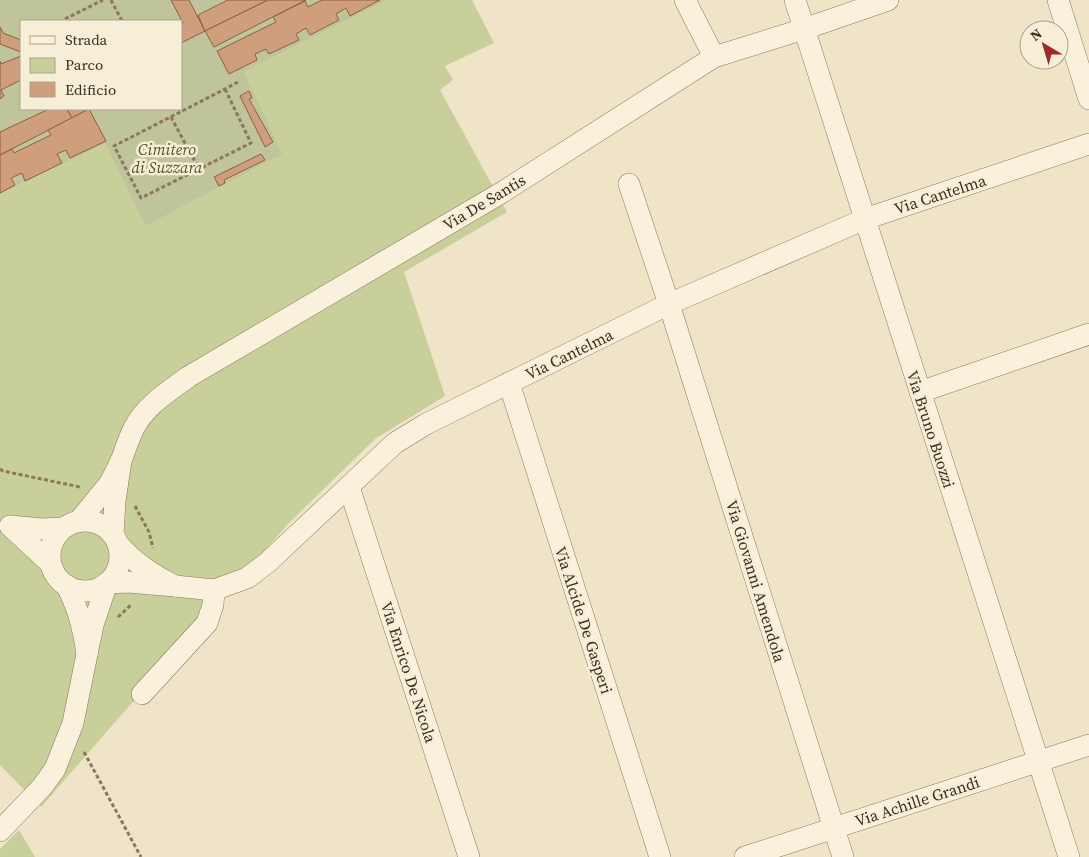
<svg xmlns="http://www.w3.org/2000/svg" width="1089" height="857" font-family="'Source Serif 4',serif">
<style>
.green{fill:#c9cf9b}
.cemetery{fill:#bfc49a;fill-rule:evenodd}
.building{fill:#cf9f7d;stroke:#8d5f41}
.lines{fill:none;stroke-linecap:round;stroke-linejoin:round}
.minor-casing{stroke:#8d765c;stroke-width:22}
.path{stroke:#8d765c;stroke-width:3;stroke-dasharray:4 2.5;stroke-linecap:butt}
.minor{stroke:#faf1dc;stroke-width:21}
.labels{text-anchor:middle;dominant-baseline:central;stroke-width:5;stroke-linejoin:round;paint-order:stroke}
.park-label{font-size:16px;font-style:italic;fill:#4d5a26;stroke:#f7eed8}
.street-label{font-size:16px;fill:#3d2e20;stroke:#f7eed8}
</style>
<rect width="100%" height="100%" fill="#f0e4c8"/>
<!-- green -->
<g class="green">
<path d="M388 0H472L494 43 445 66 453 80 440 90 507 212 404 272 445 396 375 439 288 524 41 807 0 765V194L105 144 145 226 244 72Z"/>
<path d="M19 830 35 857H0V849Z"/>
</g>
<!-- cemetery -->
<path class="cemetery" d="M0 0H388L244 72 282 154 145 226 105 144 0 194ZM21 21H181V109H21Z"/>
<!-- building -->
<g class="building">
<path d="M171 0H189L205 31 181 43V24L183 23Z"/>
<path d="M228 0H268L205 31 198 15Z"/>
<path d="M268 0H306L214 47 205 31Z"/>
<path d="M322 0H380L350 16 346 8 336 14 339 20 310 35 306 28 296 34 299 40 269 54 266 49 255 54 257 60 229 74 217 51 276 22 273 17 305 1 308 7Z"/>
<path d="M0 27 3 33 21 40V52L0 44Z"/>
<path d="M21 56V80L1 90 4 96 0 99V61L1 64Z"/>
<path d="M249 91 252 98 249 99 273 142 265 147 240 96Z"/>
<path d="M49 109H67L72 118 0 155V132Z"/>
<path d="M67 109H89L72 118Z"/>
<path d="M89 109 106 141 70 158 66 150 57 154 62 163 25 181 22 173 11 178 15 185 0 193V155L12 149 14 153 51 135 48 130Z"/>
<path d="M261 154 265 160 224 180 225 183 219 186 214 177Z"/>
</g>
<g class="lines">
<!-- minor casing -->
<g class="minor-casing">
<g id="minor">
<path d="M685 0 714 57"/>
<path d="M795 0 1069 857"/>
<path d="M1058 0 1089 99"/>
<path d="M629 184 669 304 843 857"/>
<path d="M509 383 660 857"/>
<path d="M920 392 1089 334"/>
<path d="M121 461C125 450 129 438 134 428 146 405 168 392 188 377L501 193 714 57 804 29 888 0"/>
<path d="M349 487 469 857"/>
<circle cx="85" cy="556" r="35"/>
<path d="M79 521 110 483 121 461 115 501 113 534"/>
<path d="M50 563 10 526 42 529 63 528"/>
<path d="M67 586C79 611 83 627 87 654L93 625 107 583 128 582 175 586C153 575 134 563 118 544"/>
<path d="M175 586 214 590"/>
<path d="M142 694 207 623 213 605 214 590 247 578 267 563 395 443 426 424 669 304 865 219 1089 144"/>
<path d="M0 831 42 787 55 769 73 723 87 654"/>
<path d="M745 857 1089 745"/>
</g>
</g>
<!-- path -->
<g class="path">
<path d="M111 0 122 21"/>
<path d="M65 19 103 0"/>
<path d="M225 89 251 143 141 198 114 146 225 89 238 82"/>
<path d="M171 117 199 169"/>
<path d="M0 469 3 471 80 487"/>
<path d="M135 506 149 532 153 548"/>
<path d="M118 617 132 604"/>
<path d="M84 752 141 857"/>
</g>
<!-- minor -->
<use href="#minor" class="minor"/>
</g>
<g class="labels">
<!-- park labels -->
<g class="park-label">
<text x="167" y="149">Cimitero<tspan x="167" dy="18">di Suzzara</tspan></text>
</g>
<!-- street labels -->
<g class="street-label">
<text transform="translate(940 194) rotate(-18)">Via Cantelma</text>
<text transform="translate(484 202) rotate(-31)">Via De Santis</text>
<text transform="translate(569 354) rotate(-26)">Via Cantelma</text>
<text transform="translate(931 429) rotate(72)">Via Bruno Buozzi</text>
<text transform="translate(756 581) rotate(73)">Via Giovanni Amendola</text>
<text transform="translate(584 620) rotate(72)">Via Alcide De Gasperi</text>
<text transform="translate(409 672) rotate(72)">Via Enrico De Nicola</text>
<text transform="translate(917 801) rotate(-18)">Via Achille Grandi</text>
</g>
</g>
<!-- legend -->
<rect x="20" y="20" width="162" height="90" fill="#f7eed8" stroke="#ada18e"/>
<rect x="30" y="36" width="25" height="8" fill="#faf1dc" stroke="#ada18e"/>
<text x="65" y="45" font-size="15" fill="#3d2e20">Strada</text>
<rect x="30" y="58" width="25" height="15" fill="#c9cf9b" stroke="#ada18e"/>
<text x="65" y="70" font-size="15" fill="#3d2e20">Parco</text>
<rect x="30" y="82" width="25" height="15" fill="#cf9f7d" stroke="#ada18e"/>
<text x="65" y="95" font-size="15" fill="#3d2e20">Edificio</text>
<!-- north arrow -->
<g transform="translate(1044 45) rotate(322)"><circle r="24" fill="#f7eed8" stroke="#ada18e"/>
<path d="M0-4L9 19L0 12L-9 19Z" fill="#9e2a2b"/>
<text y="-8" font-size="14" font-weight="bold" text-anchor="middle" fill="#3d2e20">N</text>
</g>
</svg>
